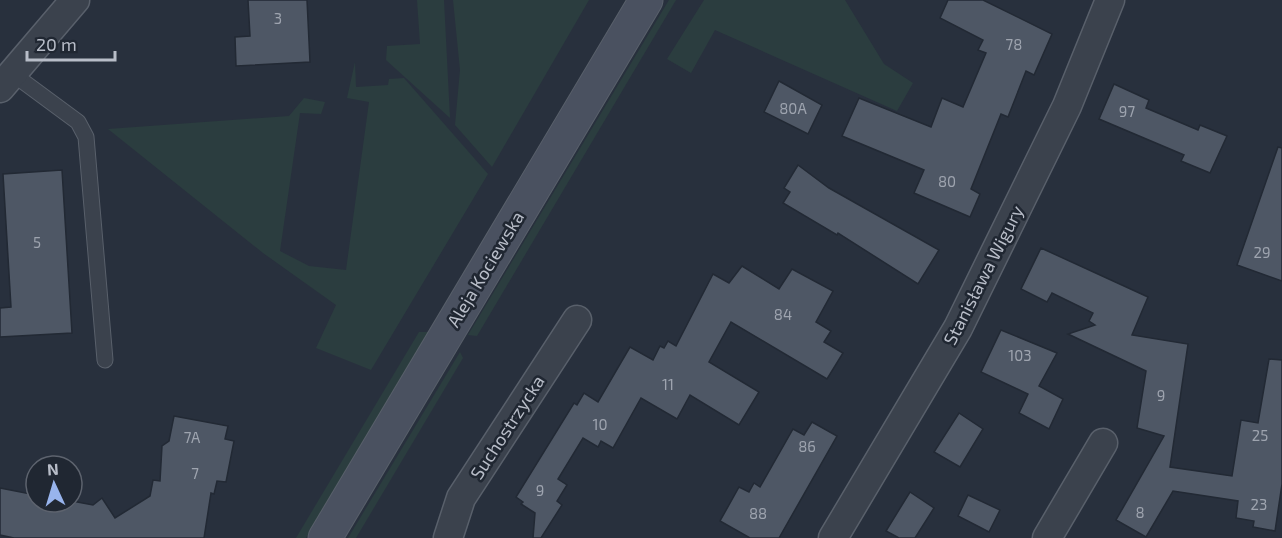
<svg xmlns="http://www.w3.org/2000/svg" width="1282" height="538" font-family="'Exo 2',sans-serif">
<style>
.green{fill:#2b3d3f}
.building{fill:#4e5765;stroke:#222934;stroke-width:1.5}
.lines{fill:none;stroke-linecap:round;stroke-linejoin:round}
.lane-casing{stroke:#59606b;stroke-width:17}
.street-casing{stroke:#59606b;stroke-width:31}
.secondary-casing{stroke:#59606b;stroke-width:35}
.lane{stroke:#3b424d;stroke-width:15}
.street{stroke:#3b424d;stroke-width:28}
.secondary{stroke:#4a5160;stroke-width:33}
.labels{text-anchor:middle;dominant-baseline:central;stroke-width:5;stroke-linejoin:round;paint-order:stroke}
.number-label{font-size:15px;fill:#9ea4af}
.street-label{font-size:18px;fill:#b8bdc8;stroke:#202732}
</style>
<rect width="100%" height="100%" fill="#28303d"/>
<!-- green -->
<g class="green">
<path d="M417 0H444L450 118 386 60 387 46 420 44Z"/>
<path d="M453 0H589L492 167 455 125 460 70Z"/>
<path d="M669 0H676L477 336 468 335Z"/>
<path d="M704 0H845L884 64 913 83 897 111 715 30 691 73 667 59Z"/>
<path d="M355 62 356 87 388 85 389 79 404 78 488 174 371 370 316 348 336 305 263 253 108 129 289 116 304 98 325 102 321 114 300 113 280 251 309 266 346 270 369 102 347 98Z"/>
<path d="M419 332H429L306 538H296Z"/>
<path d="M460 352 463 358 356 538H348Z"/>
</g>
<!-- building -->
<g class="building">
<path d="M248 0H307L310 62 236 66 235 37 250 36Z"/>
<path d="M948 0H983L1052 34 1034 75 1026 71 1008 117 1001 114 971 189 980 194 970 217 914 193 924 170 842 136 859 98 931 127 942 98 963 107 986 53 978 50 983 40 940 18Z"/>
<path d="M779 81 822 105 808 134 764 112Z"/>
<path d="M1114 84 1149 100 1146 108 1198 130 1200 125 1227 136 1210 173 1181 161 1184 155 1099 119Z"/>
<path d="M1278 147 1282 148V281L1237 265Z"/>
<path d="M798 165 829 188 939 250 918 284 838 233 837 235 783 203 790 192 784 188Z"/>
<path d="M62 170 72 333 0 337V308L11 307 3 174Z"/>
<path d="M1041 248 1148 297 1132 335 1188 344 1170 467 1232 476 1241 420 1258 423 1269 359 1282 360V484L1275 531 1253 527 1254 521 1236 518 1238 501 1173 491 1146 537 1116 520 1164 436 1137 428 1146 371 1068 334 1095 325 1089 321 1093 313 1052 293 1047 302 1021 289Z"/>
<path d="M742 266 779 289 792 269 833 291 816 322 831 331 824 342 843 353 827 379 731 322 709 362 759 392 739 425 690 395 677 419 641 398 613 448 601 441 598 447 583 438 558 479 567 485 557 501 562 505 541 538H533L535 513 521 504 523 502 516 497 574 403 577 405 584 393 598 402 630 347 653 360 660 346 664 348 668 341 676 346 713 274 729 283Z"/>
<path d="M1001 330 1057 353 1039 386 1063 399 1049 429 1019 413 1028 394 981 372Z"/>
<path d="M959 413 983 429 960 467 934 452Z"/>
<path d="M174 416 228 426 225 439 234 441 226 482 217 481 214 494 211 493 204 538H14L0 535V488L36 495V502L72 501 93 505 102 498 115 518 150 496 153 480 160 481 162 446 169 441Z"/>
<path d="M812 422 837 436 779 538H750L720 521 739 487 749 492 754 483 760 487 793 429 804 435Z"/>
<path d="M910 492 934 508 915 538H899L886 531Z"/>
<path d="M968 495 1000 510 989 532 958 516Z"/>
</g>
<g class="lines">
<!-- lane casing -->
<g class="lane-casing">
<path id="lane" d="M13 74 78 122 86 137 105 360"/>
</g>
<!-- street casing -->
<g class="street-casing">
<g id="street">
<path d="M0 88 75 0"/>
<path d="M448 538 461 498 577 320"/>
<path d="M833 538 958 328 1067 106 1110 0"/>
<path d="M1047 538 1103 443"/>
</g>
</g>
<!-- secondary casing -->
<g class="secondary-casing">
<path id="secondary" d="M325 538 646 0"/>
</g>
<!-- lane -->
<use href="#lane" class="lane"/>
<!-- street -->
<use href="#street" class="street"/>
<!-- secondary -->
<use href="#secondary" class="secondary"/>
</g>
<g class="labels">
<!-- number labels -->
<g class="number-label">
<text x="278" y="18">3</text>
<text x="1014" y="44">78</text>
<text x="793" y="108">80A</text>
<text x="1127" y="111">97</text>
<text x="947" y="181">80</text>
<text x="37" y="242">5</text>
<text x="1262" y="252">29</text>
<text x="783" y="314">84</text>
<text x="1020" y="355">103</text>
<text x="668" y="384">11</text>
<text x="1161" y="395">9</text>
<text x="600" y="424">10</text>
<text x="1260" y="435">25</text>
<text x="192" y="437">7A</text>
<text x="807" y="446">86</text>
<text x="195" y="473">7</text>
<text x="540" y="490">9</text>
<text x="1259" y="504">23</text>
<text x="1140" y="512">8</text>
<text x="758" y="513">88</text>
</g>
<!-- street labels -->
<g class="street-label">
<text transform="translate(485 269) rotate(-59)">Aleja Kociewska</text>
<text transform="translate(983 275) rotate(-63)">Stanisława Wigury</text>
<text transform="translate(507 427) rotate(-57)">Suchostrzycka</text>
</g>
</g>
<!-- north arrow -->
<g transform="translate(54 484) rotate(356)"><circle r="28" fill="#202732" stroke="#5d636e" stroke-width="1.5"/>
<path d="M0-4.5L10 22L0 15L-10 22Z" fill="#98b4ed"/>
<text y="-9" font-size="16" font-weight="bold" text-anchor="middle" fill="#b8bdc8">N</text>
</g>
<!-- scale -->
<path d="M27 51v9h88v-9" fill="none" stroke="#b8bdc8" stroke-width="3"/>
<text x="36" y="51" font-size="18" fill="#b8bdc8" stroke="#202732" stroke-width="4.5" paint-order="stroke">20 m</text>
</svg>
